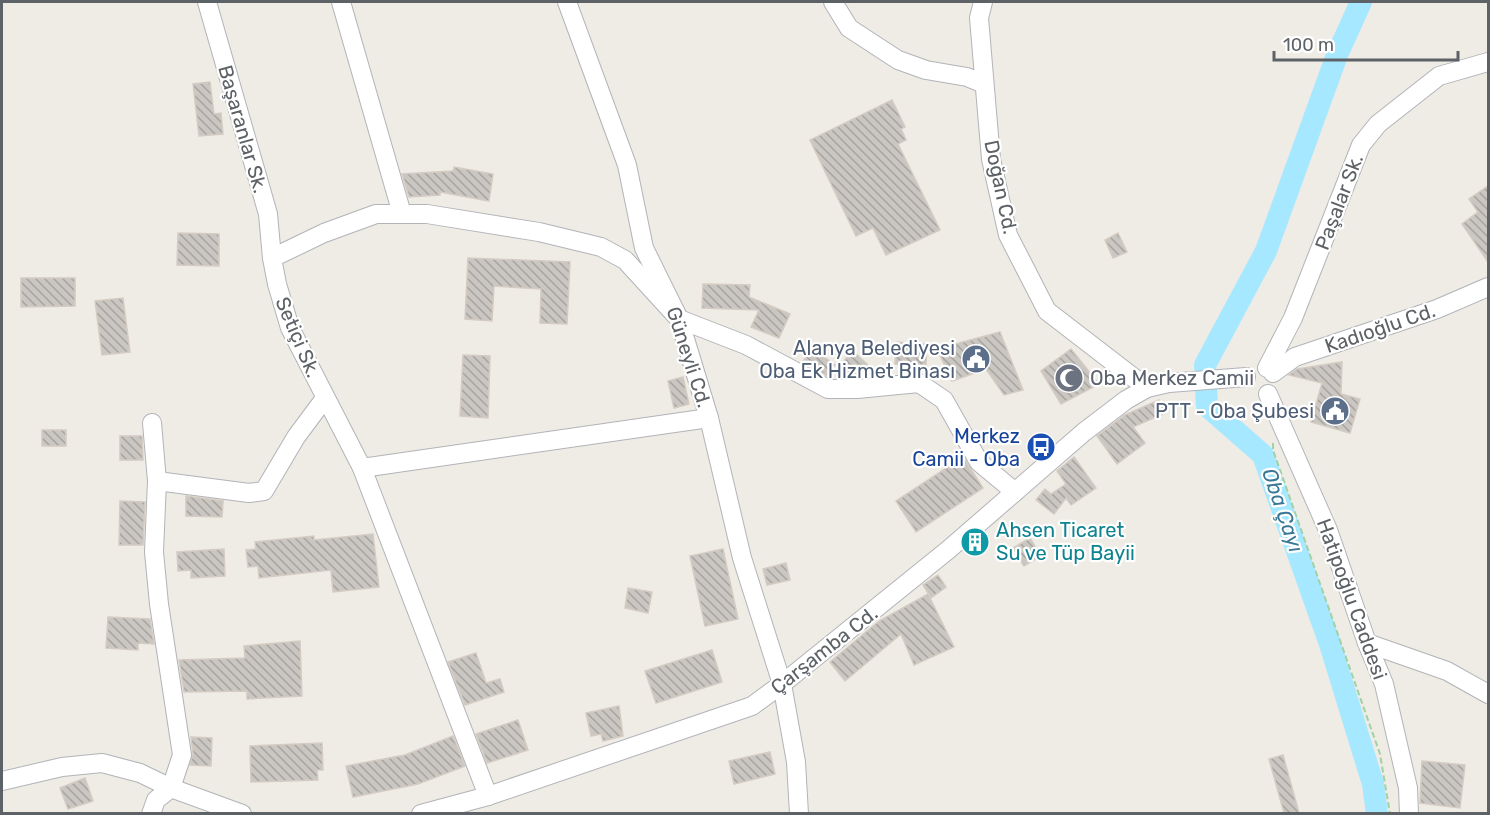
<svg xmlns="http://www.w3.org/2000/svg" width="1490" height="815" font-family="Rubik,sans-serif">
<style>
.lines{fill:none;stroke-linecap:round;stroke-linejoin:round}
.river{stroke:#a6e8ff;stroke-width:22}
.building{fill:url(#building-back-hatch);stroke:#d4ccc3;stroke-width:1.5}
.minor-casing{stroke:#b1b4b8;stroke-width:20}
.path{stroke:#a1d2a5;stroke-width:2;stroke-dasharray:6 3;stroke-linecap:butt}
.minor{stroke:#fff;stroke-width:18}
.labels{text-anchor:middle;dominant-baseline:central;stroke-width:4.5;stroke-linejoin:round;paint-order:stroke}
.street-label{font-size:20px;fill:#5d6266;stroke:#fff}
.service-label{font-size:20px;fill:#4e5e75;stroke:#fff;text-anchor:end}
.worship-label{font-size:20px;fill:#5b616d;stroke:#fff;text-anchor:start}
.transit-label{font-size:20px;fill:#164399;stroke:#fff;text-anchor:end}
.culture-label{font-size:20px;fill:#0d838f;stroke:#fff;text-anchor:start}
.water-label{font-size:21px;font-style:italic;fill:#3a7897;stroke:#fff}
</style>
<defs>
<pattern id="building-back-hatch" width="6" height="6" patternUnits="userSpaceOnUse" patternTransform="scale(1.5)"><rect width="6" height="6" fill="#cac6c1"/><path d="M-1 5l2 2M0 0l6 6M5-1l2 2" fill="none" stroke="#a7a4a1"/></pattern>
</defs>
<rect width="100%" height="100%" fill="#efebe5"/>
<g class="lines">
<!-- river -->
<path class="river" d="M1361 2 1337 55 1266 251 1205 365 1207 406 1263 455 1330 644 1373 784 1377 814"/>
</g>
<!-- building -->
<g class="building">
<path d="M210 82 214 114 221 113 223 134 199 136 193 84Z"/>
<path d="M892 100 905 127 901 129 906 140 898 144 940 230 886 255 873 228 856 236 810 140Z"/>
<path d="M454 167 493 174 489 201 440 192V195L409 197 402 174 453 171Z"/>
<path d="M1488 186V262L1462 224 1478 212 1469 199Z"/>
<path d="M178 233 219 234V266L177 265Z"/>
<path d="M1118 233 1127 252 1113 258 1105 240Z"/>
<path d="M468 258 570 262 567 324 540 323 541 289 494 286 492 321 465 319Z"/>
<path d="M21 278H75V306L21 307Z"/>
<path d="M703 284 750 285 749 297 790 314 779 338 751 327 759 310 702 308Z"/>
<path d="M123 298 130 352 102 355 95 301Z"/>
<path d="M1000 332 1023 390 1004 395 986 369 952 381 937 349Z"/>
<path d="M896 342 927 344 926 365 895 364Z"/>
<path d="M813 349 835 365 827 376 803 361Z"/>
<path d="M1071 349 1099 384 1061 404 1041 371Z"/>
<path d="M853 351 868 365 857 378H850L838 367Z"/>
<path d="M463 355 490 356 488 418 460 416Z"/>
<path d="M1342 362 1341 394 1360 399 1350 433 1311 422 1322 383 1289 375 1297 369Z"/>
<path d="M683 377 689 404 674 408 668 381Z"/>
<path d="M1159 400 1165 413 1133 427 1145 443 1117 464 1097 436 1125 415Z"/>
<rect x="42" y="430" width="24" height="16"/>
<path d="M120 436H142L143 460H120Z"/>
<path d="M963 457 983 488 916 532 896 501Z"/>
<path d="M1074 457 1096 488 1071 505 1066 498 1054 514 1036 500 1045 489 1051 494 1066 484 1057 471Z"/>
<path d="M186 496 223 501 222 517 186 516Z"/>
<path d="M120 501 145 502 143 545H119Z"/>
<path d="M373 534 379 587 333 592 331 570 259 578 258 566 248 567 246 550 256 549 255 542 314 536V540Z"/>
<path d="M982 535 986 541 969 552 967 549Z"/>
<path d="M1030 538 1041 556 1024 566 1013 548Z"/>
<path d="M224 549 225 576 191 578V570L178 571 177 552Z"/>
<path d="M723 549 738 619 705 626 690 556Z"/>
<path d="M786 563 790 580 767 585 763 569Z"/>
<path d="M938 575 946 587 931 598 923 585Z"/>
<path d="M628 588 652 592 648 613 625 608Z"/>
<path d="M928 594 954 647 914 665 901 634 845 681 830 662 879 621Z"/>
<path d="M108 617 150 619 154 644 138 643V650L106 648Z"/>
<path d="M300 641 302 696 247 699V691L184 692 179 660 245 658 244 646Z"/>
<path d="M712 650 722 682 656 703 645 671Z"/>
<path d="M476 653 486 683 500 679 504 692 465 705 448 662Z"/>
<path d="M619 706 623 736 603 741 601 734 591 736 586 713Z"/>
<path d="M518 720 528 750 487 763 476 734Z"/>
<path d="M453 736 465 766 418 784 353 797 346 766 405 755Z"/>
<path d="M191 737 212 738 211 766 190 765 193 754Z"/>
<path d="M322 743 323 770H317L318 780 251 782 250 746Z"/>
<path d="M770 752 775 774 734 784 729 761Z"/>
<path d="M1283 755 1299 813H1284L1269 759Z"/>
<path d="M1422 761 1465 765 1460 808 1420 803Z"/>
<path d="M85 778 93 801 68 809 60 788Z"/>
</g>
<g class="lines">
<!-- minor casing -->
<g class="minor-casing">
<g id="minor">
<path d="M207 2 268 214 272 258"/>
<path d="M341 2 402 214"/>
<path d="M567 2 627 165 644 248 679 319 709 418 742 558 782 684 796 762 799 814"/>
<path d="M833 2 849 28 898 60 926 70 967 77 984 84"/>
<path d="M983 2 979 18 991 159 1008 235 1047 311 1147 388"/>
<path d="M1267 368 1293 318 1361 145 1378 124 1439 76 1488 62"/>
<path d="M1273 373 1295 357 1437 309 1488 287"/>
<path d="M1268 394 1328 530 1367 643 1384 684 1408 788 1409 814"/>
<path d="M362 468 709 418"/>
<path d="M157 481 249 493 264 491 296 437 325 398"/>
<path d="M1367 643 1447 671 1488 694"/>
<path d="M2 781 62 767 102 763 140 773 171 788 242 814"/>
<path d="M488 796 362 468 290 328 277 284 272 258 324 233 376 214H427L539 232 601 247 625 260 679 319 746 345 828 389H857L919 383 944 400 979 462 1015 492"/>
<path d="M151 814 156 800 171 788 182 755 159 604 154 552 157 481 152 423"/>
<path d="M421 814 488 796 752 706 782 684 948 550 1084 432 1126 400 1147 388 1169 383 1246 377"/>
</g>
</g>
<!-- path -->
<path class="path" d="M1273 443V450L1380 754 1390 814"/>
<!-- minor -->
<use href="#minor" class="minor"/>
</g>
<!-- icons -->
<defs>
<g id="civic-disc" transform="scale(1.5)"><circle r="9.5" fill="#5c6f8a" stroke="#fff"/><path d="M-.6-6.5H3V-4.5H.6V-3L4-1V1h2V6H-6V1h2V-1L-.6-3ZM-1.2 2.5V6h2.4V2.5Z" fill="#fff"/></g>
<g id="mosque-disc" transform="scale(1.5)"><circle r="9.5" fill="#6b7280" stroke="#fff"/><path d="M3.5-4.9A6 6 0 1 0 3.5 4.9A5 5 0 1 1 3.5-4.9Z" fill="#fff"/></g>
<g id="bus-disc" transform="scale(1.5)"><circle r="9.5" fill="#1a4fb4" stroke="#fff"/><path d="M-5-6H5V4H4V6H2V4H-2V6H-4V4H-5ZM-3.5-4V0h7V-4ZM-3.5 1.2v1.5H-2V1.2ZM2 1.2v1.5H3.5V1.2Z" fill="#fff"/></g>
<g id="building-disc" transform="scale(1.5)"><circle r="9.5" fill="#0f9aa8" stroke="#fff"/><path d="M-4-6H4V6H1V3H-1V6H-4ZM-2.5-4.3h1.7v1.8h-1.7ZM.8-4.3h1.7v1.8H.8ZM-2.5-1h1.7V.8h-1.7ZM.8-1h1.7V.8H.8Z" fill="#fff"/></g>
</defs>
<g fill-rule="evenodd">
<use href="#civic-disc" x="976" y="359"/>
<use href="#mosque-disc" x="1069" y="378"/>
<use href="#civic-disc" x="1335" y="411"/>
<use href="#bus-disc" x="1041" y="447"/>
<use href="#building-disc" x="975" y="542"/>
</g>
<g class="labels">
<!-- street labels -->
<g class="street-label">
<text transform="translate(243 129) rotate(74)">Başaranlar Sk.</text>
<text transform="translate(1001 187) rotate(78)">Doğan Cd.</text>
<text transform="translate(1339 202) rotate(-69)">Paşalar Sk.</text>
<text transform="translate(1380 328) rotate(-19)">Kadıoğlu Cd.</text>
<text transform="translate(298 337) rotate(67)">Setiçi Sk.</text>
<text transform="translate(689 357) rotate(72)">Güneyli Cd.</text>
<text transform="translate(1352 599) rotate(70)">Hatipoğlu Caddesi</text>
<text transform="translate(824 650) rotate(-38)">Çarşamba Cd.</text>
</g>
<!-- service labels -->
<g class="service-label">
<text x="955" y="348">Alanya Belediyesi<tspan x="955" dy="23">Oba Ek Hizmet Binası</tspan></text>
<text x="1314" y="411">PTT - Oba Şubesi</text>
</g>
<!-- worship labels -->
<g class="worship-label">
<text x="1090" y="378">Oba Merkez Camii</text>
</g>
<!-- transit labels -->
<g class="transit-label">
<text x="1020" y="436">Merkez<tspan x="1020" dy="23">Camii - Oba</tspan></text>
</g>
<!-- culture labels -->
<g class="culture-label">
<text x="996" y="530">Ahsen Ticaret<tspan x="996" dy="23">Su ve Tüp Bayii</tspan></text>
</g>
<!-- water labels -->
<g class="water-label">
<text transform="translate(1283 510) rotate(71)">Oba Çayı</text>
</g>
</g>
<!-- border -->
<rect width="1490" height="815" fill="none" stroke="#5d6266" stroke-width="6"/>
<!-- scale -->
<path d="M1274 51v9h184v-9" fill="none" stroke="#5d6266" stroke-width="3"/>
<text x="1283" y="51" font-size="18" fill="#5d6266" stroke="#ffffff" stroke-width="4.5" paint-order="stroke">100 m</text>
</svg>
